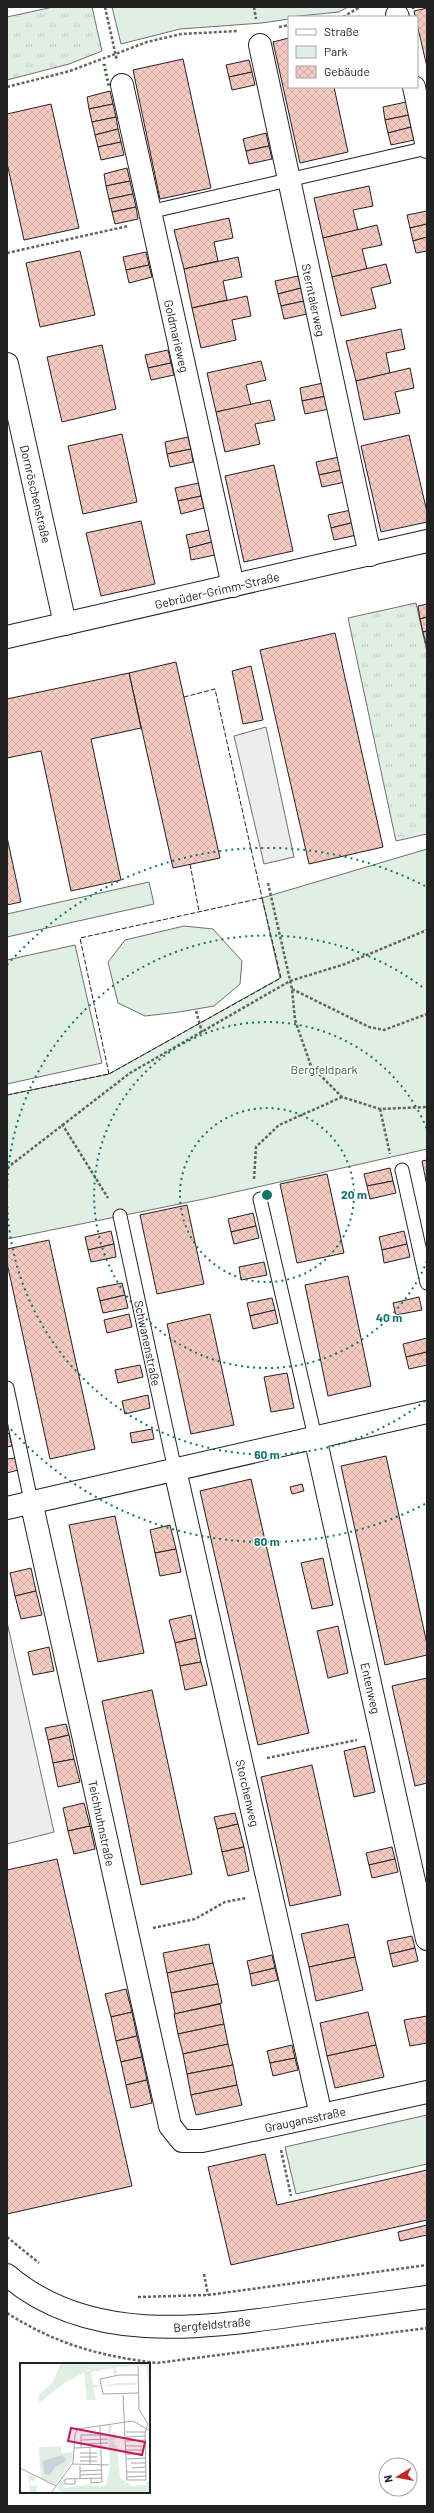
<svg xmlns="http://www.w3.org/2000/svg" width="434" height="2513" font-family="Barlow,sans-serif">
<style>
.grass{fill:url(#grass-tufts);stroke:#6f6f6f}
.green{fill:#e0efe3;stroke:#6f6f6f}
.parking{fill:#ededed;stroke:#6f6f6f}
.building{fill:url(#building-cross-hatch);stroke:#222}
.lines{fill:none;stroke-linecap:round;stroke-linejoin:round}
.lane-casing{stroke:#222;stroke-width:15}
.street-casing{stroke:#222;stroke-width:24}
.path{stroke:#646464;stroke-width:2.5;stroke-dasharray:3 2;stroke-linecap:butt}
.lane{stroke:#fff;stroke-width:13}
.street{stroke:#fff;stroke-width:22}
.hedge{stroke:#2f5e38;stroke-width:3;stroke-dasharray:2 3;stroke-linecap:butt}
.fence{stroke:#222;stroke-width:1;stroke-dasharray:5 2;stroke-linecap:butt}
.ring{fill:none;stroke:#0f766e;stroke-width:2;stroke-dasharray:2 4}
.labels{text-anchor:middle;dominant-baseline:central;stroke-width:3;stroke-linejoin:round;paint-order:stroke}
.street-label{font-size:12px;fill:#222;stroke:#fff}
.park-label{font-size:12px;fill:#2f5e38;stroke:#fff}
.inset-road{fill:none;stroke:#a7a7a7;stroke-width:1}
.view{fill:#c2185b;fill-opacity:0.15;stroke:#c2185b;stroke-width:2}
.inset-edge{fill:none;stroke:#222;stroke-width:2}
.centre{fill:#0f766e;stroke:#fff;stroke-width:2}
.ring-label{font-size:12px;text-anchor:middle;font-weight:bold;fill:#0f766e;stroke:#fff;stroke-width:3;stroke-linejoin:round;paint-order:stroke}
</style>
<defs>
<pattern id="grass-tufts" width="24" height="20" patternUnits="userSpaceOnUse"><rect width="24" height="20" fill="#e0efe3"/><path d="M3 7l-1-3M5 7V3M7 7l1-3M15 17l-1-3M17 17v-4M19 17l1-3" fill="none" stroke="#c0cdc2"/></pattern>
<pattern id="building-cross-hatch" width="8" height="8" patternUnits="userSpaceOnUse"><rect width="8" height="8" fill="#f3c9c0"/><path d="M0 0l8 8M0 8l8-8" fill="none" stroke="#d0aca5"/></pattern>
</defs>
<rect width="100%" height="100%" fill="#fff"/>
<!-- grass -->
<g class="grass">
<path d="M53 7H92L102 51 69 64 7 80V17Z"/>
<path d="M416 603 427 652V834L396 841 348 618Z"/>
</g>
<!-- green -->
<g class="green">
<path d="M112 7H348L339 12 289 17V19L262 23 180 29 121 44Z"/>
<path d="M427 849V1149L204 1199 7 1239V1095L109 1074 280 978 262 898Z"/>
<path d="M149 882 154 904 7 937V914Z"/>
<path d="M184 926 213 929 242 961 240 984 214 1006 179 1012 145 1016 118 1003 108 962 125 940Z"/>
<path d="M75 945 102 1063 7 1084V960Z"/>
<path d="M427 2115V2164L296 2194 285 2147Z"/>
</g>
<!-- parking -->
<g class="parking">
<path d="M266 727 294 857 264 864 234 736Z"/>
<path d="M7 1622 54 1832 7 1844Z"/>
</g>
<!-- building -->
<g class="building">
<path d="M427 8V67L414 11Z"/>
<path d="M289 38V87H334L348 152 300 163 273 42Z"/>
<path d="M183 59 211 188 160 199 133 70Z"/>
<path d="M249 60 252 72 229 77 226 65Z"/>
<path d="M252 72 255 85 232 90 229 77Z"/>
<path d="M110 91 113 104 89 109 87 97Z"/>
<path d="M406 102 409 115 385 120 383 107Z"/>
<path d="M51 104 79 228 24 240 7 163V114Z"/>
<path d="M113 104 116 117 92 122 89 109Z"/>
<path d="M409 115 411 127 388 133 385 120Z"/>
<path d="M116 117 118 129 95 135 92 122Z"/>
<path d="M411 127 414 140 391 145 388 133Z"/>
<path d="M118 129 121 142 98 147 95 135Z"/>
<path d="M266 133 269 146 246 151 243 139Z"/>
<path d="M121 142 124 155 101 160 98 147Z"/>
<path d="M269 146 272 159 249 164 246 151Z"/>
<path d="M127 168 130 181 106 186 104 174Z"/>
<path d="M130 181 133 194 109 199 106 186Z"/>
<path d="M369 186 373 206 353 210 358 230 323 238 314 198Z"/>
<path d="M133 194 136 207 112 212 109 199Z"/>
<path d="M136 207 138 219 115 224 112 212Z"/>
<path d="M427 211V224L410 228 407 215Z"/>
<path d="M229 218 233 238 214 242 218 261 184 269 174 230Z"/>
<path d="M427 224V237L413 241 410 228Z"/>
<path d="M377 225 382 245 362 249 367 269 332 277 323 238Z"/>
<path d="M427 237V251L416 253 413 241Z"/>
<path d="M80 251 95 315 40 327 26 263Z"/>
<path d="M146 252 149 265 126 270 123 257Z"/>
<path d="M238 257 242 277 223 281 227 300 192 308 184 269Z"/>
<path d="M386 264 391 283 371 288 376 308 341 316 332 277Z"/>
<path d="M149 265 152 277 129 283 126 270Z"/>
<path d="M298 276 301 288 278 294 275 281Z"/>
<path d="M301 288 304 301 281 306 278 294Z"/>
<path d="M247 296 251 316 232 320 236 340 201 348 192 308Z"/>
<path d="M304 301 307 314 284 319 281 306Z"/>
<path d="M401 329 405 349 386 353 390 373 356 381 346 341Z"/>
<path d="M102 345 116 409 62 422 47 357Z"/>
<path d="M168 350 171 363 148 368 145 355Z"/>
<path d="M261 361 266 380 246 385 251 405 216 412 207 373Z"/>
<path d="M171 363 174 375 151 380 148 368Z"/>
<path d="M410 368 414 388 395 392 400 413 364 420 356 381Z"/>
<path d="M323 383 326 396 302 401 300 388Z"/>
<path d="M326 396 329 409 305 414 302 401Z"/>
<path d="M270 400 275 420 255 424 260 444 225 452 216 412Z"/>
<path d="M122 434 137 502 83 514 68 446Z"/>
<path d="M409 435 427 512V522L381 532 361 446Z"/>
<path d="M188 437 191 449 167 454 165 442Z"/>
<path d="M191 449 193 462 170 467 167 454Z"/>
<path d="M339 457 342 470 319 475 316 462Z"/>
<path d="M274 465 293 551 244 562 225 476Z"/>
<path d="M342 470 345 482 322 487 319 475Z"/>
<path d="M199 483 201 496 178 501 175 488Z"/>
<path d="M201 496 204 508 181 514 178 501Z"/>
<path d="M351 510 355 522 331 528 328 515Z"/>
<path d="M141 521 155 584 101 596 86 533Z"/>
<path d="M355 522 357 535 334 540 331 528Z"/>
<path d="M209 530 212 542 189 548 186 535Z"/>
<path d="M212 542 215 555 191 560 189 548Z"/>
<path d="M427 604V617L420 619 418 606Z"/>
<path d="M427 617V631L423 632 420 619Z"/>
<path d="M427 631V644H426L423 632Z"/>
<path d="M335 633 383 847 309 864 260 650Z"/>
<path d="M176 662 220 858 173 868 129 673Z"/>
<path d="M251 666 263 720 243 724 232 671Z"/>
<path d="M129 673 141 728 91 739 121 880 71 891 41 751 7 758V699Z"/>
<path d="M7 837 21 902 7 905Z"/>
<path d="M427 1160V1186L422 1161Z"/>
<path d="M390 1168 393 1181 367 1186 364 1174Z"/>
<path d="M327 1174 344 1253 297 1263 280 1184Z"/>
<path d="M393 1181 396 1193 370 1199 367 1186Z"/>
<path d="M187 1205 204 1284 157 1294 140 1215Z"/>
<path d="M253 1213 256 1226 231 1232 228 1219Z"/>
<path d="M256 1226 259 1238 234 1244 231 1232Z"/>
<path d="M111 1231 114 1244 88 1250 85 1237Z"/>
<path d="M404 1231 407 1244 382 1250 379 1237Z"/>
<path d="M49 1240 95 1449 50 1459 7 1263V1249Z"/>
<path d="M114 1244 116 1257 91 1262 88 1250Z"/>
<path d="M407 1244 410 1257 384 1263 382 1250Z"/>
<path d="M264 1262 267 1275 241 1280 239 1267Z"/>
<path d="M348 1276 371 1386 328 1396 305 1285Z"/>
<path d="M122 1283 125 1295 100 1301 97 1288Z"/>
<path d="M125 1295 128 1308 103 1313 100 1301Z"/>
<path d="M419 1297 422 1310 396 1315 393 1303Z"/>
<path d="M272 1298 275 1310 250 1316 247 1303Z"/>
<path d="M275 1310 278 1323 253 1329 250 1316Z"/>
<path d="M129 1314 132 1327 107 1333 104 1320Z"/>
<path d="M210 1314 234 1425 191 1434 167 1324Z"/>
<path d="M427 1338V1352L406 1357 403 1344Z"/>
<path d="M427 1352V1365L409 1369 406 1357Z"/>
<path d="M140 1365 143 1377 118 1383 115 1370Z"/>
<path d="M287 1373 294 1408 271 1412 264 1377Z"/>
<path d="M148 1395 150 1408 125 1414 122 1401Z"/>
<path d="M152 1429 154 1439 132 1443 130 1433Z"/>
<path d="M9 1433 12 1446 7 1447V1434Z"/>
<path d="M386 1456 427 1644V1655L385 1665 341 1466Z"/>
<path d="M15 1458 18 1470 7 1473V1459Z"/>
<path d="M251 1479 309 1733 258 1745 200 1491Z"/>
<path d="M302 1484 304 1491 292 1494 290 1487Z"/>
<path d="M115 1516 144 1653 98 1662 69 1525Z"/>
<path d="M170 1525 176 1549 155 1553 150 1530Z"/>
<path d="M176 1549 181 1572 160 1576 155 1553Z"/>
<path d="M323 1558 333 1605 312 1609 301 1563Z"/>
<path d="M31 1568 36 1591 15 1596 10 1573Z"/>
<path d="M36 1591 42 1615 21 1619 15 1596Z"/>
<path d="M191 1615 196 1638 175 1643 169 1620Z"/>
<path d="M338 1626 348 1673 328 1678 317 1631Z"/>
<path d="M196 1638 201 1662 180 1666 175 1643Z"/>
<path d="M49 1647 54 1671 33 1675 28 1652Z"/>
<path d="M201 1662 207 1685 185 1690 180 1666Z"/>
<path d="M427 1678V1783L415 1786 392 1686Z"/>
<path d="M152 1690 192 1874 141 1885 102 1701Z"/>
<path d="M66 1724 69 1735 48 1740 45 1728Z"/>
<path d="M69 1735 74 1759 53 1763 48 1740Z"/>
<path d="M365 1746 375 1792 354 1797 344 1751Z"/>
<path d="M74 1759 80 1782 58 1787 53 1763Z"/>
<path d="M312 1765 341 1895 290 1906 261 1777Z"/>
<path d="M84 1803 90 1826 68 1831 63 1808Z"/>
<path d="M235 1813 238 1824 217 1829 214 1817Z"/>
<path d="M238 1824 244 1847 222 1852 217 1829Z"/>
<path d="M90 1826 95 1849 74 1854 68 1831Z"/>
<path d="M244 1847 249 1871 228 1876 222 1852Z"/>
<path d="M392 1847 395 1859 369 1865 366 1853Z"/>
<path d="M57 1859 132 2186 7 2214V1870Z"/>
<path d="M395 1859 398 1872 372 1878 369 1865Z"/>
<path d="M348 1924 355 1957 309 1967 301 1934Z"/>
<path d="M412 1936 415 1948 390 1954 387 1941Z"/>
<path d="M209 1944 213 1963 167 1973 163 1953Z"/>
<path d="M415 1948 418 1961 393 1967 390 1954Z"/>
<path d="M272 1955 275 1968 250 1974 247 1961Z"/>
<path d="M355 1957 363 1990 316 2001 309 1967Z"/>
<path d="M213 1963 218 1984 171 1993 167 1973Z"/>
<path d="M275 1968 278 1980 252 1986 250 1974Z"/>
<path d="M218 1984 222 2003 175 2014 171 1993Z"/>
<path d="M126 1989 132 2012 111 2017 105 1994Z"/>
<path d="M220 2004 224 2024 178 2034 174 2014Z"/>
<path d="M132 2012 137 2036 116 2041 111 2017Z"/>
<path d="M368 2012 376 2045 327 2056 320 2023Z"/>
<path d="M427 2016V2043L410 2046 404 2020Z"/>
<path d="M224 2024 228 2044 183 2054 178 2034Z"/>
<path d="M137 2036 142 2057 121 2062 116 2041Z"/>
<path d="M228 2044 233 2065 187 2074 183 2054Z"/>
<path d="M292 2045 295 2058 270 2063 267 2051Z"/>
<path d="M376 2045 384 2077 335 2088 327 2056Z"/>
<path d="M142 2057 147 2080 126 2085 121 2062Z"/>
<path d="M295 2058 298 2070 273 2076 270 2063Z"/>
<path d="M233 2065 237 2085 191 2095 187 2074Z"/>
<path d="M147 2080 152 2103 131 2108 126 2085Z"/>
<path d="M237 2085 242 2105 196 2115 191 2095Z"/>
<path d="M265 2154 277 2205 427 2170V2220L231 2265 208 2167Z"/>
<path d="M427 2225V2235L400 2241 398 2232Z"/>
</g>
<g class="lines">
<!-- lane casing -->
<g class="lane-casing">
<g id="lane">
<path d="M149 212 427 148"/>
<path d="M402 1170 427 1283"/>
<path d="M260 1199 315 1437"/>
<path d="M120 1216 175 1470"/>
<path d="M7 1388 31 1501"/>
</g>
</g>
<!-- street casing -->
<g class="street-casing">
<g id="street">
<path d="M397 15 398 17"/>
<path d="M260 45 370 555"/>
<path d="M122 85 233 586"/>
<path d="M414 87 427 147"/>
<path d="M7 364 65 624"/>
<path d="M7 637 427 541"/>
<path d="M315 1437 427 1939"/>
<path d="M175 1470 321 2115"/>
<path d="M31 1501 170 2126 182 2141H202L427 2092"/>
<path d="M7 1508 427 1412"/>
<path d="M7 2275C87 2344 199 2329 295 2315 339 2309 383 2303 427 2297"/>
</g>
</g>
<!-- path -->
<g class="path">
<path d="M105 7 117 61"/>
<path d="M254 7 256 19"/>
<path d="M343 17 360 7"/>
<path d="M279 27 289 25"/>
<path d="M7 87 70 71 147 42 181 34 238 31"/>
<path d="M7 253 128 226"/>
<path d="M268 883 292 989 295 1020 311 1066 342 1097 380 1109 427 1107"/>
<path d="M292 989 369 1027 384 1030 427 1014"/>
<path d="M196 1011 202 1032"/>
<path d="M380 1109 390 1154"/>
<path d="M62 1124 108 1198"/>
<path d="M7 1168 130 1073 290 981 345 964 427 930"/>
<path d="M254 1179 256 1147 279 1125 342 1097"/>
<path d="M267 1758 357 1740"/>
<path d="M153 1928 195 1919 225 1902 246 1898"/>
<path d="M281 2150 291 2196"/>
<path d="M7 2237 39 2263"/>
<path d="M204 2274 208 2295"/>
<path d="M138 2297 208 2295 427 2265"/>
<path d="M7 2313C56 2344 99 2356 157 2363L427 2328"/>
</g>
<!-- lane -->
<use href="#lane" class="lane"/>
<!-- street -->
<use href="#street" class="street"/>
<!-- hedge -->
<g class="hedge">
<path d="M413 7 414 11"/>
<path d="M104 64 109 87"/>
</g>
<!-- fence -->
<g class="fence">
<path d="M190 864 199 911"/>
<path d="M109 1074 80 938 262 898 215 689 184 697"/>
<path d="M7 1095 109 1074 281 978 262 898"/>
</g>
</g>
<!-- distance rings -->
<g class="ring">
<circle cx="267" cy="1195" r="87"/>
<path d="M427 1261A173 173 0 1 1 427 1129"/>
<path d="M425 1401A260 260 0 0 1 7 1197M7 1193A260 260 0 0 1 425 989"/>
<path d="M425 1504A347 347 0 0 1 7 1425M7 965A347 347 0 0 1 425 886"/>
</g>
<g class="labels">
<!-- street labels -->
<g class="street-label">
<text transform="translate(314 300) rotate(78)">Sterntalerweg</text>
<text transform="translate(177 336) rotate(77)">Goldmarieweg</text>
<text transform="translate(36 494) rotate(77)">Dornröschenstraße</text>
<text transform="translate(217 590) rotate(-13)">Gebrüder-Grimm-Straße</text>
<text transform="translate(148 1343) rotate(78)">Schwanenstraße</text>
<text transform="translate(371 1688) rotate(77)">Entenweg</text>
<text transform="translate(248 1793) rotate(77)">Storchenweg</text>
<text transform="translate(102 1823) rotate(78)">Teichhuhnstraße</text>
<text transform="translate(305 2119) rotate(-12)">Graugansstraße</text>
<text transform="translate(212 2324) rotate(-5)">Bergfeldstraße</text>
</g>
<!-- park labels -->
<g class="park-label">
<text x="324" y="1069">Bergfeldpark</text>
</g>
</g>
<!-- overview -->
<g transform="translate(20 2363)">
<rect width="130" height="130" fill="#fff"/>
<path d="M41 0H112L75 4 44 20 19 40V32L33 19Z" fill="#e0efe3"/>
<path d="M8 110 16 114 14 119 10 117V123L17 122 16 130H10Z" fill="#e0efe3"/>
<path d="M130 0V33L126 2 102 4H96L97 11 94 12 93 5 71 9 73 21 81 23 73 24 76 37H67L64 10 75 4 90 2ZM118 19 115 22 82 23 99 20ZM88 62H92L91 70H96L97 76 93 77 94 79 96 78 94 81 97 82 100 115 111 123 126 122 127 119 130 118V130L41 129 37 124 44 115 45 125 70 121 74 123 86 122 90 105ZM41 83V90L53 89 52 98 35 122 21 116 19 84Z" fill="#e0efe3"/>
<path d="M42 92 46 95 45 99 35 104 30 112 24 111 23 98Z" fill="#c7d3dd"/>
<path class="inset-road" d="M118 12H99L80 16 83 31 118 30M103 32 107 117H126L125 69 128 61 119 46 118 3M106 69H125M106 74 125 73M61 77 88 76M106 78 125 77M61 81 88 80M106 83H122M54 85 81 84M61 85V72H88M70 85V102M106 87H122M60 90H77M106 91H122M60 94H77M107 96 125 95M60 98H77M111 100H126M52 101 89 102M60 103V116M0 105 36 123M112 105 126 104M60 108 82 107M107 109H126M60 112 82 111M107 114 126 113M55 116V121H45V116L82 115M71 116V120L82 119 80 63M31 130 53 100 55 71 58 66 113 58 130 68"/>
<path class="view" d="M51 65 125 79 122 92 48 78Z"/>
<rect width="130" height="130" class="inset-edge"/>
</g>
<circle cx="267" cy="1195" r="6" class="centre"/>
<g class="ring-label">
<text x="354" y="1199">20 m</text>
<text x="389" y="1322">40 m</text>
<text x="267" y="1459">60 m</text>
<text x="267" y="1546">80 m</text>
</g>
<!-- border -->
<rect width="434" height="2513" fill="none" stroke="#222222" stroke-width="16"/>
<!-- legend -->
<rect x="288" y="16" width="130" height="72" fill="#ffffff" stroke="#a7a7a7"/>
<rect x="296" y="29" width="20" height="6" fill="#ffffff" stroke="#a7a7a7"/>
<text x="324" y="36" font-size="12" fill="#222222">Straße</text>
<rect x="296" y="46" width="20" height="12" fill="#e0efe3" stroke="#a7a7a7"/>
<text x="324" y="56" font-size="12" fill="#222222">Park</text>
<rect x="296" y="66" width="20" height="12" fill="url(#building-cross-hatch)" stroke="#a7a7a7"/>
<text x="324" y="76" font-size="12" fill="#222222">Gebäude</text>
<!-- north arrow -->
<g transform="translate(398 2477) rotate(259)"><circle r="19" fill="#ffffff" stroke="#a7a7a7"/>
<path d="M0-3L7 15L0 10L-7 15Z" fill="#c62828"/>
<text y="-6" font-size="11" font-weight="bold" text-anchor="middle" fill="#222222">N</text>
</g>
</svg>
